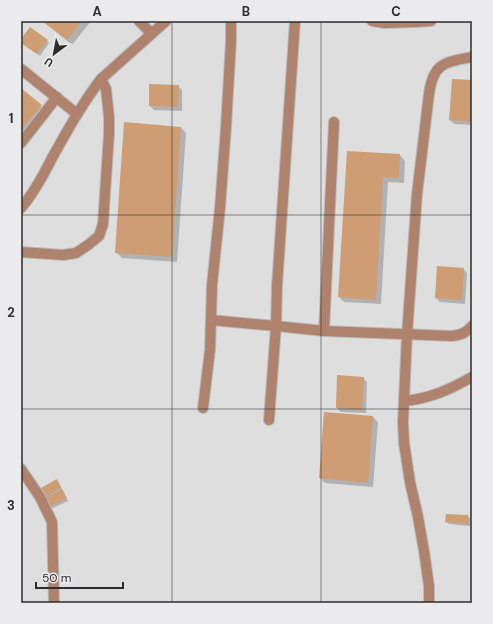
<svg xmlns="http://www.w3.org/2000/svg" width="493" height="624" font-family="'DM Sans',sans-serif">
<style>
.shadow{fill:#0003}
.building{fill:#ce9d73}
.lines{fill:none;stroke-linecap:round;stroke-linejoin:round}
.minor-casing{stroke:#bbbbbc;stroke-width:12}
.minor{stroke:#ae826d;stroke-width:10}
.grid{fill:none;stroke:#2d2d2e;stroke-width:1;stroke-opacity:0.55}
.neatline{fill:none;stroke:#2d2d2e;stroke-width:1.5}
.grid-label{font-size:13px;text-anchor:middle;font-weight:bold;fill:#2d2d2e}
</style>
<rect width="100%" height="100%" fill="#dededf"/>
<!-- shadow -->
<g class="shadow">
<path d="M43 21H91L72 45Z"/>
<path d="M21 41H47L49 43 40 56 23 44Z"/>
<path d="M472 81V125L454 124 450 120Z"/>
<path d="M178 86 182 90V111L154 110 150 106Z"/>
<path d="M21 90 46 111 21 142Z"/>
<path d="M125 124 181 128 186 133 177 262 122 258 116 252Z"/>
<path d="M348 152 400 155 405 161 404 183 388 182 381 304 344 302 339 297Z"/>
<path d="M463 269 467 273 465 304 440 302 436 298Z"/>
<path d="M363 378 367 382 366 413 341 412 337 408Z"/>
<path d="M373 417 378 422 373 487 325 483 320 478Z"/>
<path d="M57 481 59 483 68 501 51 509 44 497Z"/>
<path d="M468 516 471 519 470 526 449 524 446 522Z"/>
</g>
<!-- building -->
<g class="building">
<path d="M42 21H82L67 40Z"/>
<path d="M30 27 48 40 37 54 21 43V39Z"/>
<path d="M452 79 472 80V122L449 120Z"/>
<path d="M149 84 179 85 178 107 149 106Z"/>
<path d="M21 88 42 105 21 130Z"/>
<path d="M124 122 181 127 172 257 115 253Z"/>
<path d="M347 151 400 154 399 178 383 177 376 300 338 297Z"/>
<path d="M437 266 464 268 462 300 435 298Z"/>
<path d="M337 375 364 377 362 410 336 408Z"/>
<path d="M324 412 373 416 368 483 319 478Z"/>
<path d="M57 479 61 488 43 498 39 489Z"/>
<path d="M62 489 67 498 48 507 44 499Z"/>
<path d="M446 514 468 515V524L445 522Z"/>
</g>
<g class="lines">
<!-- minor casing -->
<g class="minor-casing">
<g id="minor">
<path d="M139 21 151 33"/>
<path d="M295 21 277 286 276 326 324 331 452 336C461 335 466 333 472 326"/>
<path d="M372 21 385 23 416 22 431 21"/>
<path d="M21 69 77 114"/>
<path d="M21 143 57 97"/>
<path d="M21 208C34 193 43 176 52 158 67 131 82 104 101 79L166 21"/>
<path d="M21 252 63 255 76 253 88 245 99 236 103 224 109 134V117L106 89 101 79"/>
<path d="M211 320 276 326 269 420"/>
<path d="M324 331 334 122"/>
<path d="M405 401C431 398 449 390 472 377"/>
<path d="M203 408 210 350 212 285 220 208 226 127 231 41V21"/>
<path d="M21 469 40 497 52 522 54 603"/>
<path d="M429 603V586L424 551 418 517 410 482 404 443 403 422 407 335 417 194 429 94C433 63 445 62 472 57"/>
</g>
</g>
<!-- minor -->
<use href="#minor" class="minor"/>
</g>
<!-- grid -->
<path class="grid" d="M172 21V603M321 21V603M21 215H472M21 409H472"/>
<!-- border -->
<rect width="493" height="624" fill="none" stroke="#ebebed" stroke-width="44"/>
<!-- north arrow -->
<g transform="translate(54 54) rotate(212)" stroke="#ebebed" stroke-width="3" paint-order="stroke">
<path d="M0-3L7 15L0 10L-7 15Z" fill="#2d2d2e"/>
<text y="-6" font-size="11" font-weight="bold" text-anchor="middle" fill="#2d2d2e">U</text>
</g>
<!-- scale -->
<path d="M36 582v6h87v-6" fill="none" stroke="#2d2d2e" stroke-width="2"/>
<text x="42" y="582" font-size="12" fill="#2d2d2e" stroke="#ebebed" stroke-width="3" paint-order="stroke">50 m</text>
<rect x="22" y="22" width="449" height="580" class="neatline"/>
<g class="grid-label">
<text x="97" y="16">A</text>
<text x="246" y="16">B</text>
<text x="396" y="16">C</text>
<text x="11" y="123">1</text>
<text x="11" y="317">2</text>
<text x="11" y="510">3</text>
</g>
</svg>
